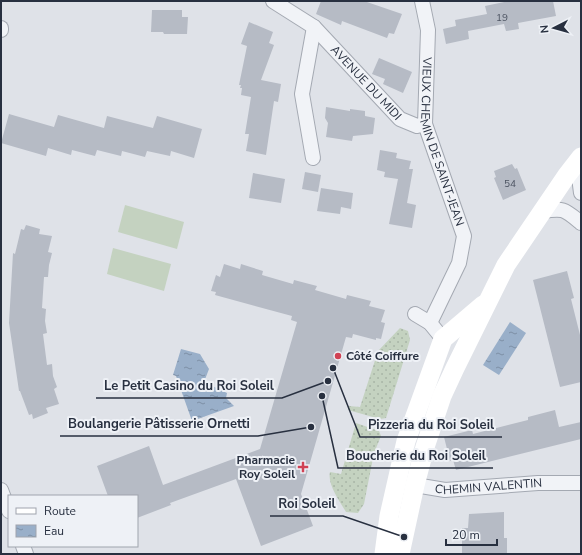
<svg xmlns="http://www.w3.org/2000/svg" width="582" height="555" font-family="'Nunito Sans',sans-serif">
<style>
.grass{fill:url(#grass-dots)}
.garden{fill:#c4d2c0}
.water{fill:url(#water-ripples)}
.building{fill:#b6bbc5}
.lines{fill:none;stroke-linecap:round;stroke-linejoin:round}
.street-casing{stroke:#a4a9b2;stroke-width:16}
.street{stroke:#f1f3f7;stroke-width:14}
.secondary{stroke:#fff;stroke-width:19}
.poi-dot{fill:#d04254;stroke:#eef1f6;stroke-width:1.5}
.labels{text-anchor:middle;dominant-baseline:central;stroke-width:4;stroke-linejoin:round;paint-order:stroke}
.number-label{font-size:10px;fill:#4c5361}
.street-label{font-size:12px;fill:#283040;stroke:#eef1f6}
.poi-label{font-size:12px;font-weight:bold;fill:#283040;stroke:#eef1f6;text-anchor:start}
.leader{fill:none;stroke:#283040;stroke-width:1.5}
.callout-dot{fill:#283040;stroke:#eef1f6;stroke-width:1.5}
.callout-label{font-size:13px;text-anchor:middle;font-weight:bold;fill:#283040;stroke:#eef1f6;stroke-width:4;stroke-linejoin:round;paint-order:stroke}
</style>
<defs>
<pattern id="grass-dots" width="8" height="8" patternUnits="userSpaceOnUse"><rect width="8" height="8" fill="#c4d2c0"/><path d="M2 2h.1M6 6h.1" fill="none" stroke="#a8b5a6" stroke-width="1.8" stroke-linecap="round"/></pattern>
<pattern id="water-ripples" width="26" height="14" patternUnits="userSpaceOnUse"><rect width="26" height="14" fill="#99afc9"/><path d="M2 4q2-2 4 0t4 0M15 11q2-2 4 0t4 0" fill="none" stroke="#7d8fa5"/></pattern>
</defs>
<rect width="100%" height="100%" fill="#dfe2e8"/>
<!-- grass -->
<g class="grass">
<path d="M400 328 408 331 410 340 386 418 380 419 348 410 349 406 360 407 378 351Z"/>
<path d="M356 423 379 431 381 436 374 453 364 504 358 513 346 512C340 502 327 484 330 472L341 474Z"/>
</g>
<!-- garden -->
<g class="garden">
<path d="M125 205 184 222 177 249 118 232Z"/>
<path d="M113 248 171 264 164 291 107 274Z"/>
</g>
<!-- water -->
<g class="water">
<path d="M510 322 526 333 499 375 483 365Z"/>
<path d="M181 349 200 354 209 369 204 382 227 393 226 398 234 406 192 421 176 376 173 375Z"/>
</g>
<!-- building -->
<g class="building">
<path d="M321 1H364L402 14 394 34 389 33 387 38 342 21 341 25 316 14Z"/>
<path d="M509 1H553L556 16 518 23 519 29 506 31 504 24 468 31 469 39 446 44 443 29 456 26 455 20 487 14 485 6Z"/>
<path d="M152 10H182V17H188L187 34H164L163 32H151Z"/>
<path d="M249 22 273 32 269 43 274 45 261 80 281 84 278 102 274 101 266 155 246 151 249 134H245L251 97 241 95 242 88H240L241 85H239L247 46 241 44Z"/>
<path d="M379 58 412 72 403 93 383 84 385 79 372 74Z"/>
<path d="M326 107 350 111V109L365 111V116L375 118 373 134 353 136 352 141 326 137 328 123 325 118Z"/>
<path d="M9 114 54 127 58 115 104 128 107 116 153 128 157 116 202 129 194 158 171 151 170 156 147 151 145 157 122 151 121 156 97 150 95 156 72 150 71 155 48 148 46 156 1 143Z"/>
<path d="M380 150 397 153 396 158 411 161 409 169H413L407 203 416 205 412 228 389 224 398 179 384 177 385 172 377 170Z"/>
<path d="M512 164 515 169 517 168 526 190 503 200 494 178 496 177 494 171Z"/>
<path d="M305 172 321 175 318 192 302 189Z"/>
<path d="M253 173 285 179 281 203 249 198Z"/>
<path d="M321 188 353 193 351 209 341 207 340 214 317 211Z"/>
<path d="M26 225 40 229 39 234 52 236 48 252 52 253 49 265 48 277H44L42 308 46 309 45 321 47 333 43 334 47 365 52 364 53 376 57 387 54 389 59 404 46 408 48 413 33 419 32 414 29 415 20 391H19L9 323 13 253 15 254 21 229 24 230Z"/>
<path d="M224 264 240 269 241 264 263 271 262 275 293 284 294 280 317 286 315 290 346 299 347 295 371 301 369 306 385 310 381 322 385 323 381 339 376 338V340L353 334 352 338 346 337 301 494 313 526 261 546 236 479 170 503 171 505 137 518V496H108L97 466 149 446 163 485 260 449 297 322 291 320 292 316 215 295 216 292 211 291 216 275 220 277Z"/>
<path d="M567 271 574 298 571 299 581 339V382L560 387 533 280Z"/>
<path d="M555 410 559 427 581 422V439L456 470 453 460 450 461 444 437 472 430 473 434 528 420V417Z"/>
<path d="M504 512V538H507V554H462V528H468L469 514Z"/>
</g>
<g class="lines">
<!-- street casing -->
<g class="street-casing">
<g id="street">
<path id="s1" d="M273 1 314 27 400 119 417 126 425 124"/>
<path id="s2" d="M422 1 428 30 425 124 464 236 459 263 430 323"/>
<path d="M1 28V30"/>
<path d="M313 158 302 94 314 27"/>
<path d="M577 161 581 193"/>
<path d="M543 211C564 208 564 209 581 223"/>
<path d="M415 314 430 323 443 339"/>
<path id="s3" d="M415 485 445 490 538 483H581"/>
<path d="M1 490 9 511"/>
<path d="M23 546 26 554"/>
</g>
</g>
<!-- street -->
<use href="#street" class="street"/>
<!-- secondary -->
<g class="secondary">
<path d="M384 554 389 516 406 441 443 339 483 305"/>
<path d="M400 554 415 485 425 447 442 396 455 368 506 265 567 175 581 157"/>
</g>
</g>
<!-- markers -->
<g class="poi-dot">
<circle cx="338" cy="356" r="4"/>
<path d="M301 461h4v4h4v4h-4v4h-4v-4h-4v-4h4z"/>
</g>
<g class="labels">
<!-- number labels -->
<g class="number-label">
<text x="502" y="18">19</text>
<text x="510" y="184">54</text>
</g>
<!-- street labels -->
<g class="street-label">
<text stroke="none"><textPath href="#s1" startOffset="125">AVENUE DU MIDI</textPath></text>
<text stroke="none"><textPath href="#s2" startOffset="144">VIEUX CHEMIN DE SAINT-JEAN</textPath></text>
<text stroke="none"><textPath href="#s3" startOffset="74">CHEMIN VALENTIN</textPath></text>
</g>
<!-- poi labels -->
<g class="poi-label">
<text x="346" y="356">Côté Coiffure</text>
<text x="295" y="460" text-anchor="end">Pharmacie<tspan x="295" dy="14">Roy Soleil</tspan></text>
</g>
</g>
<!-- callouts -->
<path class="leader" d="M328 381L282 398H96M311 427L258 436H60M333 368L360 437H502M322 396L338 468H493M404 537L343 516H270"/>
<g class="callout-dot">
<circle cx="328" cy="381" r="4"/>
<circle cx="311" cy="427" r="4"/>
<circle cx="333" cy="368" r="4"/>
<circle cx="322" cy="396" r="4"/>
<circle cx="404" cy="537" r="4"/>
</g>
<g class="callout-label">
<text x="189" y="390">Le Petit Casino du Roi Soleil</text>
<text x="159" y="428">Boulangerie Pâtisserie Ornetti</text>
<text x="431" y="429">Pizzeria du Roi Soleil</text>
<text x="416" y="460">Boucherie du Roi Soleil</text>
<text x="307" y="508">Roi Soleil</text>
</g>
<!-- border -->
<rect width="582" height="555" fill="none" stroke="#283040" stroke-width="4"/>
<!-- legend -->
<rect x="8" y="495" width="130" height="52" fill="#eef1f6" stroke="#9fa4ad"/>
<rect x="16" y="508" width="20" height="6" fill="#ffffff" stroke="#9fa4ad"/>
<text x="44" y="515" font-size="12" fill="#283040">Route</text>
<rect x="16" y="525" width="20" height="12" fill="url(#water-ripples)" stroke="#9fa4ad"/>
<text x="44" y="535" font-size="12" fill="#283040">Eau</text>
<!-- north arrow -->
<g transform="translate(554 28) rotate(264)" stroke="#eef1f6" stroke-width="3" paint-order="stroke">
<path d="M0-3L7 15L0 10L-7 15Z" fill="#283040"/>
<text y="-6" font-size="11" font-weight="bold" text-anchor="middle" fill="#283040">N</text>
</g>
<!-- scale -->
<path d="M446 539v6h51v-6" fill="none" stroke="#283040" stroke-width="2"/>
<text x="452" y="539" font-size="12" fill="#283040" stroke="#eef1f6" stroke-width="3" paint-order="stroke">20 m</text>
</svg>
